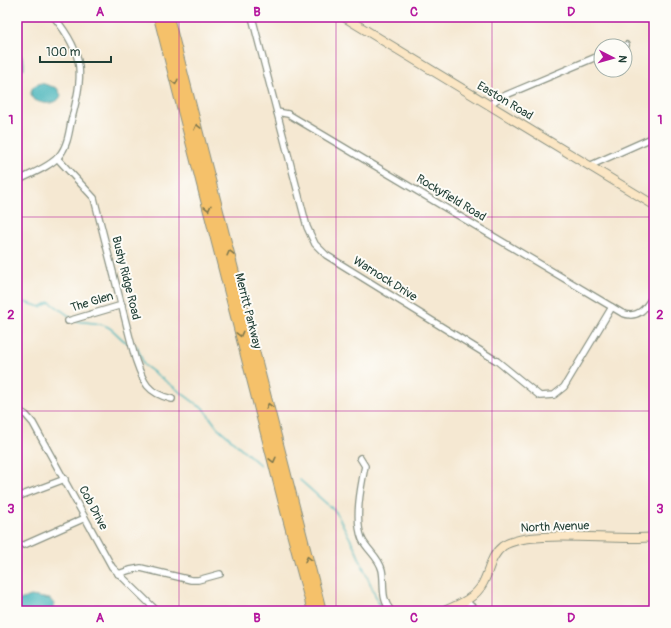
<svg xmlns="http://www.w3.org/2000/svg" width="671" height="628" font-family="Pangolin,sans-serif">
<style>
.water{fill:#42b3b9;stroke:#307876}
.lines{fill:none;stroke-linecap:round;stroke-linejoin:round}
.stream{stroke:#42b3b9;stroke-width:1.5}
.street-casing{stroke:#8a9283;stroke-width:8}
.secondary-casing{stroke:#8a9283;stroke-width:10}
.highway-casing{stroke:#8a9283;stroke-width:12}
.street{stroke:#fff;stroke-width:5.5}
.secondary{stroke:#fbe6c4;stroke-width:8}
.highway{stroke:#f5c16b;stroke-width:10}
.oneway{stroke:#7f784d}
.grid{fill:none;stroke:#b5179e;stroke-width:1;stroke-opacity:0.55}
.labels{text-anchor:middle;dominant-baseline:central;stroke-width:4;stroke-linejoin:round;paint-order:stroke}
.street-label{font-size:12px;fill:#1f3d34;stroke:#fdfcf7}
.neatline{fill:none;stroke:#b5179e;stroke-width:1.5}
.grid-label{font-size:13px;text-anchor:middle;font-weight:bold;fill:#b5179e}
</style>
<rect width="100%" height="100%" fill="#fdfcf7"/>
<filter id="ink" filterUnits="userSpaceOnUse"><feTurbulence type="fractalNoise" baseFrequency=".025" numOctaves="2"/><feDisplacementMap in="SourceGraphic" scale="8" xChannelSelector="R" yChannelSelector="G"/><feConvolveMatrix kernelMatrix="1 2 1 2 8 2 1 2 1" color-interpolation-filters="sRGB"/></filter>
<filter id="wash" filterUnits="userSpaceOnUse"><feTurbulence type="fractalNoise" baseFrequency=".012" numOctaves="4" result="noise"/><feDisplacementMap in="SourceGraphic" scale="16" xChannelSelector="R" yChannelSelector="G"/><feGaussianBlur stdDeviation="0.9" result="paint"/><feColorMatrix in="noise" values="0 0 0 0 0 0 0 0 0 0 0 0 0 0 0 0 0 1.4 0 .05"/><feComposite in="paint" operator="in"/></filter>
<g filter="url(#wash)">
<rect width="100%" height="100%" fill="#f5e8d2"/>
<!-- water -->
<g class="water">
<path d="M17 46 24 62V69L17 64Z"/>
<path d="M41 83 57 88 61 95C58 106 40 105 32 98 29 90 33 85 41 83Z"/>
<path d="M31 596 50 599 54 604V611H17V601Z"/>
</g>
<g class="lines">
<!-- stream -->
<g class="stream">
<path d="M17 300 41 307 50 302 72 318"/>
<path d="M76 321C86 323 99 322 108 327 116 331 121 341 130 344"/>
<path d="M137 346 144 365 199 406 203 408 217 427 260 465"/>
<path d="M300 480 336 512 354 546 382 611"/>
</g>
</g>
</g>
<g filter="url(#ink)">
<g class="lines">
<!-- street casing -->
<g class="street-casing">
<g id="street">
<path d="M252 17 307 227 315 244 326 255 497 361 540 396 554 395 564 387 612 307"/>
<path d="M624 46 626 45"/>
<path d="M489 105 499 98 601 55"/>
<path d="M277 112 288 114 622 313C639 320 646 307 654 295"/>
<path d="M57 158 94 198 135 358C143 381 146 393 172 399"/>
<path d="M589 166 654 137"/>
<path d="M17 181C30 174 50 167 59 156 67 147 69 133 71 122 83 75 86 56 54 17"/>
<path d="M68 321 122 305"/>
<path d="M17 410 26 415 33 423 112 567 157 611"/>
<path d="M360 458 365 466C361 486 354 519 362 539 367 550 379 557 382 570 385 584 380 598 391 611"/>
<path d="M17 497 65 479"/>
<path d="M24 545 85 518"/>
<path d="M118 574 130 570 141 568 191 580H198L220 574"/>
<path d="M466 601 471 606 479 611"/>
</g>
</g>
<!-- secondary casing -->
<g class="secondary-casing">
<g id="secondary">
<path d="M344 17 654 205"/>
<path d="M444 611C458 605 476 598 483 583 490 570 490 556 503 546 529 528 618 542 654 537"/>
</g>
</g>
<!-- highway casing -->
<g class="highway-casing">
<g id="highway">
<path d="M159 17 286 511 313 611"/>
<path d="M168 17 321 611"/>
</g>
</g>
<!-- street -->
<use href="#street" class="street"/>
<!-- secondary -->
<use href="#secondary" class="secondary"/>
<!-- highway -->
<use href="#highway" class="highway"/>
</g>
<!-- one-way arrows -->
<defs><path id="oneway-chevron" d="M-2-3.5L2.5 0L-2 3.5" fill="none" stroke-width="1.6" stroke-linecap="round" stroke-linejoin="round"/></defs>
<g class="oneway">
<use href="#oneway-chevron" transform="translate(175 82) rotate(76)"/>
<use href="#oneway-chevron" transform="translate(197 127) rotate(-104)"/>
<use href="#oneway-chevron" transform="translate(208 208) rotate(76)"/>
<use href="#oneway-chevron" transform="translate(230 253) rotate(-104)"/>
<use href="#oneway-chevron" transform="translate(240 334) rotate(76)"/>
<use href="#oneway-chevron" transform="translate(269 406) rotate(-104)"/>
<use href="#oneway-chevron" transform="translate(273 460) rotate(76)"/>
<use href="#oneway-chevron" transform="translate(308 559) rotate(-103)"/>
</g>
</g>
<!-- grid -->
<path class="grid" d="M179 17V611M336 17V611M492 17V611M17 217H654M17 411H654"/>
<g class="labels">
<!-- street labels -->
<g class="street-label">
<text transform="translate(505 101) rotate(31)">Easton Road</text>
<text transform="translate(451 198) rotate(31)">Rockyfield Road</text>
<text transform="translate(126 278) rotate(76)">Bushy Ridge Road</text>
<text transform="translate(385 279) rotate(32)">Warnock Drive</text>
<text transform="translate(92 302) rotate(-17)">The Glen</text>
<text transform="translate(248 311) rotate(76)">Merritt Parkway</text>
<text transform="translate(93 508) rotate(62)">Cob Drive</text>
<text transform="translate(555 527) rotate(-2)">North Avenue</text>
</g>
</g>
<!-- margin -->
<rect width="671" height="628" fill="none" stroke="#fdfcf7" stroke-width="44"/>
<!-- north arrow -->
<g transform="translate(613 58) rotate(96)"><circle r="19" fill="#fdfcf7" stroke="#a4b0a9"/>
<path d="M0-3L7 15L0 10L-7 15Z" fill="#b5179e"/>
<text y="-6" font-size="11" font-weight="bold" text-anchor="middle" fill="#1f3d34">N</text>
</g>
<!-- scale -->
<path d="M40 56v6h71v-6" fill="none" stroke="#1f3d34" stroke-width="2"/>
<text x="46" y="56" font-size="12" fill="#1f3d34" stroke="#fdfcf7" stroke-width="3" paint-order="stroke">100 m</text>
<rect x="22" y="22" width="627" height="584" class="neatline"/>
<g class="grid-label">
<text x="100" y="16">A</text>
<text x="257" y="16">B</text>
<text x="414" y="16">C</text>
<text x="571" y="16">D</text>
<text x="11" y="124">1</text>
<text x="660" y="124">1</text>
<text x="11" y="319">2</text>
<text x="660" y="319">2</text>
<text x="11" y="513">3</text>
<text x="660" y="513">3</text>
<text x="100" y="622">A</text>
<text x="257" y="622">B</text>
<text x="414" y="622">C</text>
<text x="571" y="622">D</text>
</g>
</svg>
